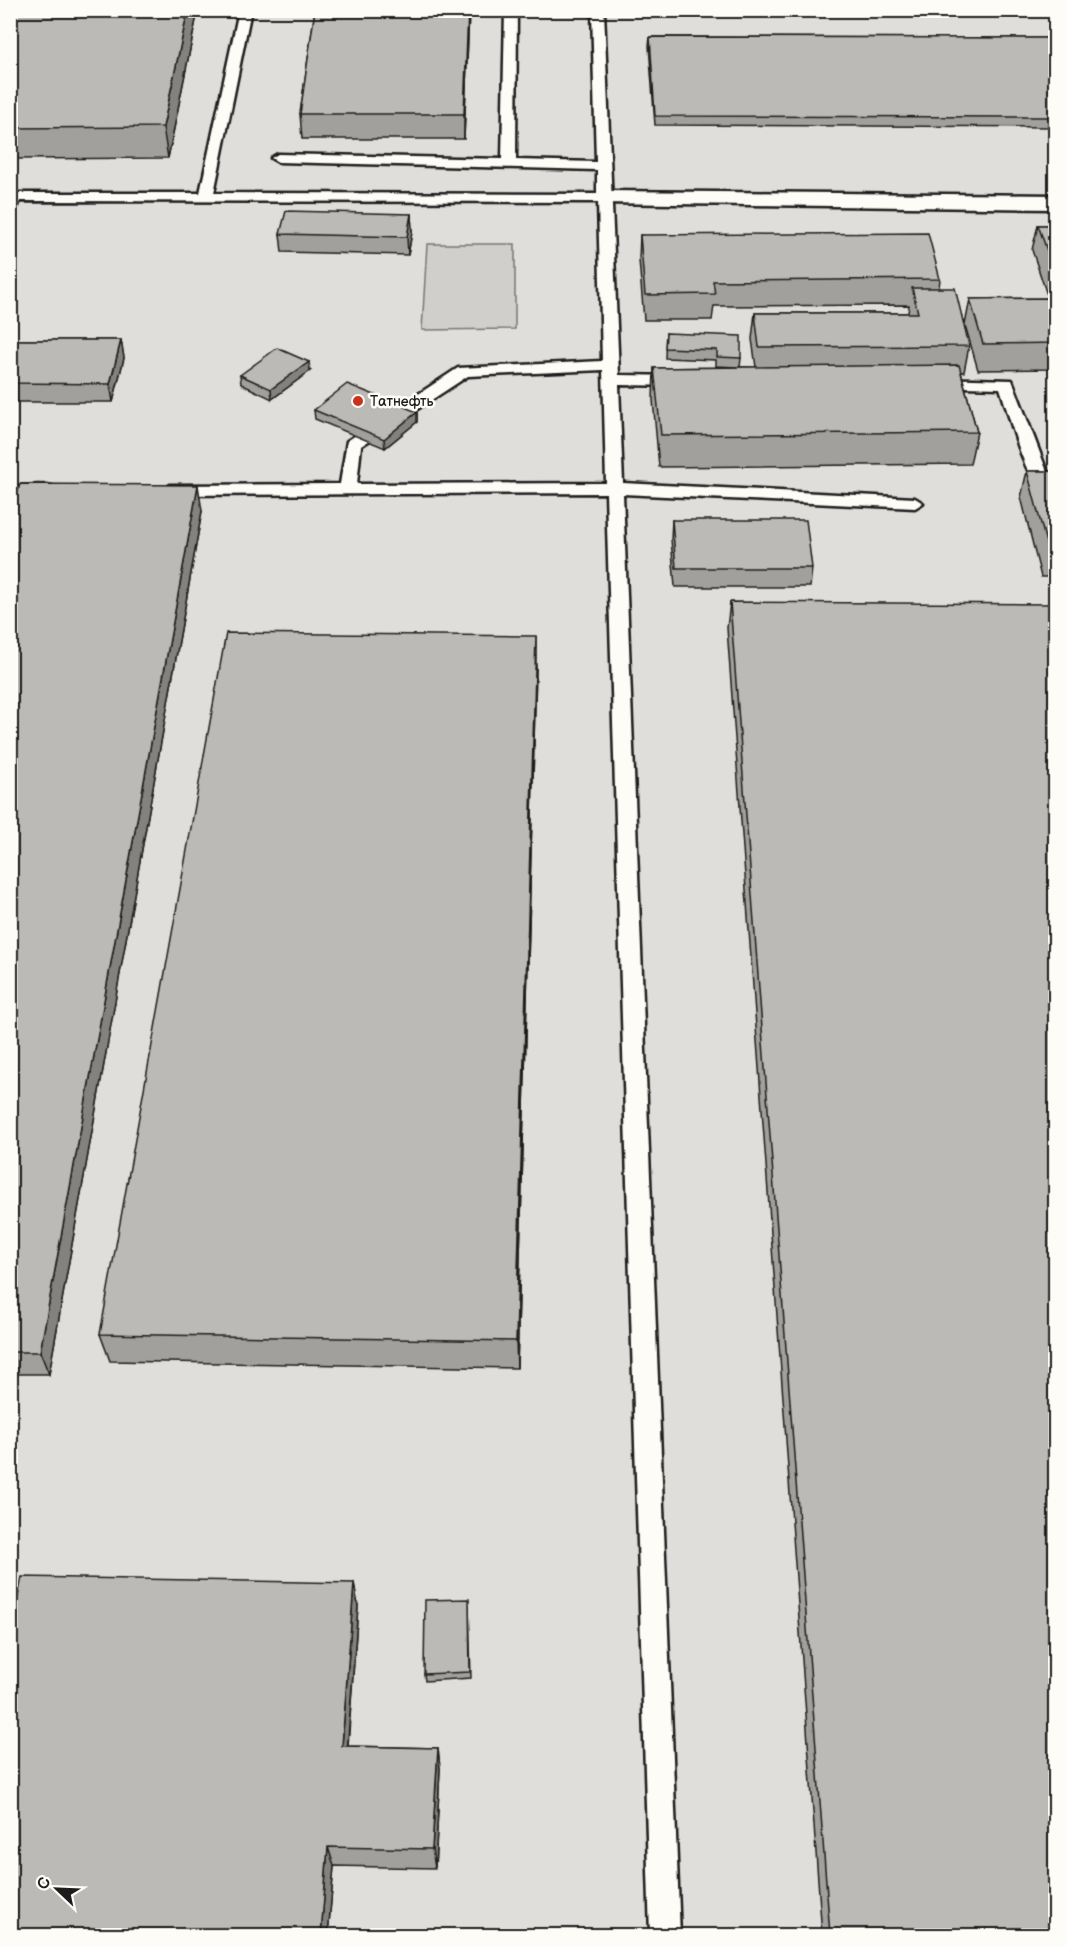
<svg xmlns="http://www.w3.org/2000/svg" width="1066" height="1946" font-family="'Balsamiq Sans',sans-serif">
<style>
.built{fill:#e0deda}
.green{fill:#d0cfcc;stroke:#767674;stroke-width:1.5}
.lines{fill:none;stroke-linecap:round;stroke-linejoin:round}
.service-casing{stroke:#1c1c1c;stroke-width:5}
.minor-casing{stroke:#1c1c1c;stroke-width:5}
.service{fill:#fdfcf7;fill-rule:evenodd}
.minor{fill:#fdfcf7;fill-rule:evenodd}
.wall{fill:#a1a09d;stroke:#1c1c1c;stroke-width:1.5}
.shaded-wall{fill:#83827f;stroke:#1c1c1c;stroke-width:1.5}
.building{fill:#bbbab6;stroke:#1c1c1c;stroke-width:1.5}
.poi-dot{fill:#c8321e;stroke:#fdfcf7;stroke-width:2}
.labels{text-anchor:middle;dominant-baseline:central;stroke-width:5;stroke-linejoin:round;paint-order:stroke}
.far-poi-label{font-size:14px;fill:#1c1c1c;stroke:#fdfcf7;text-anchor:start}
</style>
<rect width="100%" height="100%" fill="#f0eeea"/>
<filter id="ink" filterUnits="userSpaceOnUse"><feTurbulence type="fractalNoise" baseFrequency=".0167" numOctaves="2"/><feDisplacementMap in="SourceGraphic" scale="12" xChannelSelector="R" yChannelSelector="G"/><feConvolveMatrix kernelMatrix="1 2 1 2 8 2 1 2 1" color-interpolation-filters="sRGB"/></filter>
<g filter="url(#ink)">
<!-- built -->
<rect class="built" x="11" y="11" width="1044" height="1924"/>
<!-- green -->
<path class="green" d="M427 244H515V329L422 330Z"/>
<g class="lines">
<!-- service casing -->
<g class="service-casing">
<g id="service">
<path d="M239 10H251L214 193 597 194V170L278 162 271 158 278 154 502 159 505 10H517L516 160 596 162 592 10H604L619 375 682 376 690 381 682 386 619 385 623 483 915 498 923 503 915 508 623 494 680 1936H650L606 493 170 495 162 490 170 485 340 484 347 441 458 368 602 361 598 202 20 201 15 212 10 213V194L14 193H200ZM603 370 606 483 357 484 361 446 468 376Z"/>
<path d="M935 378 1012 380 1051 482H1056V492L1039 491C1020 461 1011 421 1000 388L929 386 927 383Z"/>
<path d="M46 485 52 486 54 490 52 494 10 496V486Z"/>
</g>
</g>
<!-- minor casing -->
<g class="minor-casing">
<path id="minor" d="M606 191 1056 195V209L598 203 595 198 598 193Z"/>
</g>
<!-- service -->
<use href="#service" class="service"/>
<!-- minor -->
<use href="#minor" class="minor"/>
</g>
<!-- wall -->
<g class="wall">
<path d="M10 10H198L168 158 10 159Z"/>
<path d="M315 10H469L464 139H302L300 114Z"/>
<path d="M650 37 1056 38V127L655 125 649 46Z"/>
<path d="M411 214 412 232 408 255 282 252 280 234Z"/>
<path d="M1038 225H1056V369L978 370 965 325 970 299 1048 298 1032 250Z"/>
<path d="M640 235 940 279 939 288 969 346 964 372H961L977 432 970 464 659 467 653 400 654 368 737 367 716 366V360L665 358 666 333 741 358 740 367H756L752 339 755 313H908L909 305 714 306 712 320H644L639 260Z"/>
<path d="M10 340H121L124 358 113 402H10Z"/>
<path d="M310 371 272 399 241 384 240 375Z"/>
<path d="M314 410 417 412V422L385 448 315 419Z"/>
<path d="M1027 471H1056V577H1041L1021 497Z"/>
<path d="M202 511 49 1374H10V519Z"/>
<path d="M672 520 812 568 810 587H675L671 539Z"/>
<path d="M730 602 1056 1935H822L727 628Z"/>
<path d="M536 668 517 1368 110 1361 100 1334Z"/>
<path d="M354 1583 358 1606 348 1746 438 1748 440 1769 435 1868 334 1866 328 1935H10Z"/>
<path d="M469 1606 471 1678 425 1681 424 1674Z"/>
</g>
<!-- shaded-wall -->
<g class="shaded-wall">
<path d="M188 10H198L168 158 163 127Z"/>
<path d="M468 10H469L464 139V114Z"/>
<path d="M411 214 412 232 408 255 407 237Z"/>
<path d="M121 340 124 358 113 402 110 384Z"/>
<path d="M309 362 310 371 272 399 271 389Z"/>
<path d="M417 412V422L385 448 384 439Z"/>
<path d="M198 485 202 511 49 1374 40 1352Z"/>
<path d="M536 636V668L517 1368 516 1341Z"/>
<path d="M354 1583 358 1606 346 1766 342 1746Z"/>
<path d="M438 1748 440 1769 435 1868 432 1849Z"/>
<path d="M328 1847 334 1866 328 1935H321Z"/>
</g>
<!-- building -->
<g class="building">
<path d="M10 10H188L163 127 10 128Z"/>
<path d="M315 10H468L464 114H300Z"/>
<path d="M650 37 1056 38V117L655 116Z"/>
<path d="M286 211 411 214 407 237 280 234Z"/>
<path d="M1038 225H1056V276Z"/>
<path d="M928 233 940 279 713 281 715 294 645 295 640 235Z"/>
<path d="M912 288H955L969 346 759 347 755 313H918Z"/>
<path d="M1056 298V343L983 344 970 299Z"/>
<path d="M666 333 741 336V358L717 357V350L665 348Z"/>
<path d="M10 340H121L110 384 10 383Z"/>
<path d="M277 348 309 362 271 389 240 375Z"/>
<path d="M959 365 977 432 661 435 654 368Z"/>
<path d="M347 384 417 412 384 439 314 410Z"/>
<path d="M1027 471H1056V551L1048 550Z"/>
<path d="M20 484 198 485 40 1352H10V519Z"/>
<path d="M672 520H806L812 568H676Z"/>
<path d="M730 602 1056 604V1935H830Z"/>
<path d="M226 633 536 636 516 1341 100 1334Z"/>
<path d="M22 1577 354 1583 342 1746 438 1748 432 1849 328 1847 321 1935H10V1635Z"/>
<path d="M469 1599 470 1672 424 1674 425 1600Z"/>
</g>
</g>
<!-- markers -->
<circle class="poi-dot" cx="358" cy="401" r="6"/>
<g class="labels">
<!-- far-poi labels -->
<g class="far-poi-label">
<text x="370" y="401">Татнефть</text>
</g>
</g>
<!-- margin -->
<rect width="1066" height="1946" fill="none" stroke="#fdfcf7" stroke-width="36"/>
<rect x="18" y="18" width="1030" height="1910" fill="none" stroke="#1c1c1c" stroke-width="2" filter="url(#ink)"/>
<!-- north arrow -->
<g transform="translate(57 1889) rotate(293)" stroke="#fdfcf7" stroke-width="4.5" paint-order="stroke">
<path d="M0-4.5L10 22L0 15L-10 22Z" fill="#1c1c1c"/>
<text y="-9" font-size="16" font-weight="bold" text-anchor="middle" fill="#1c1c1c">С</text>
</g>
</svg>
